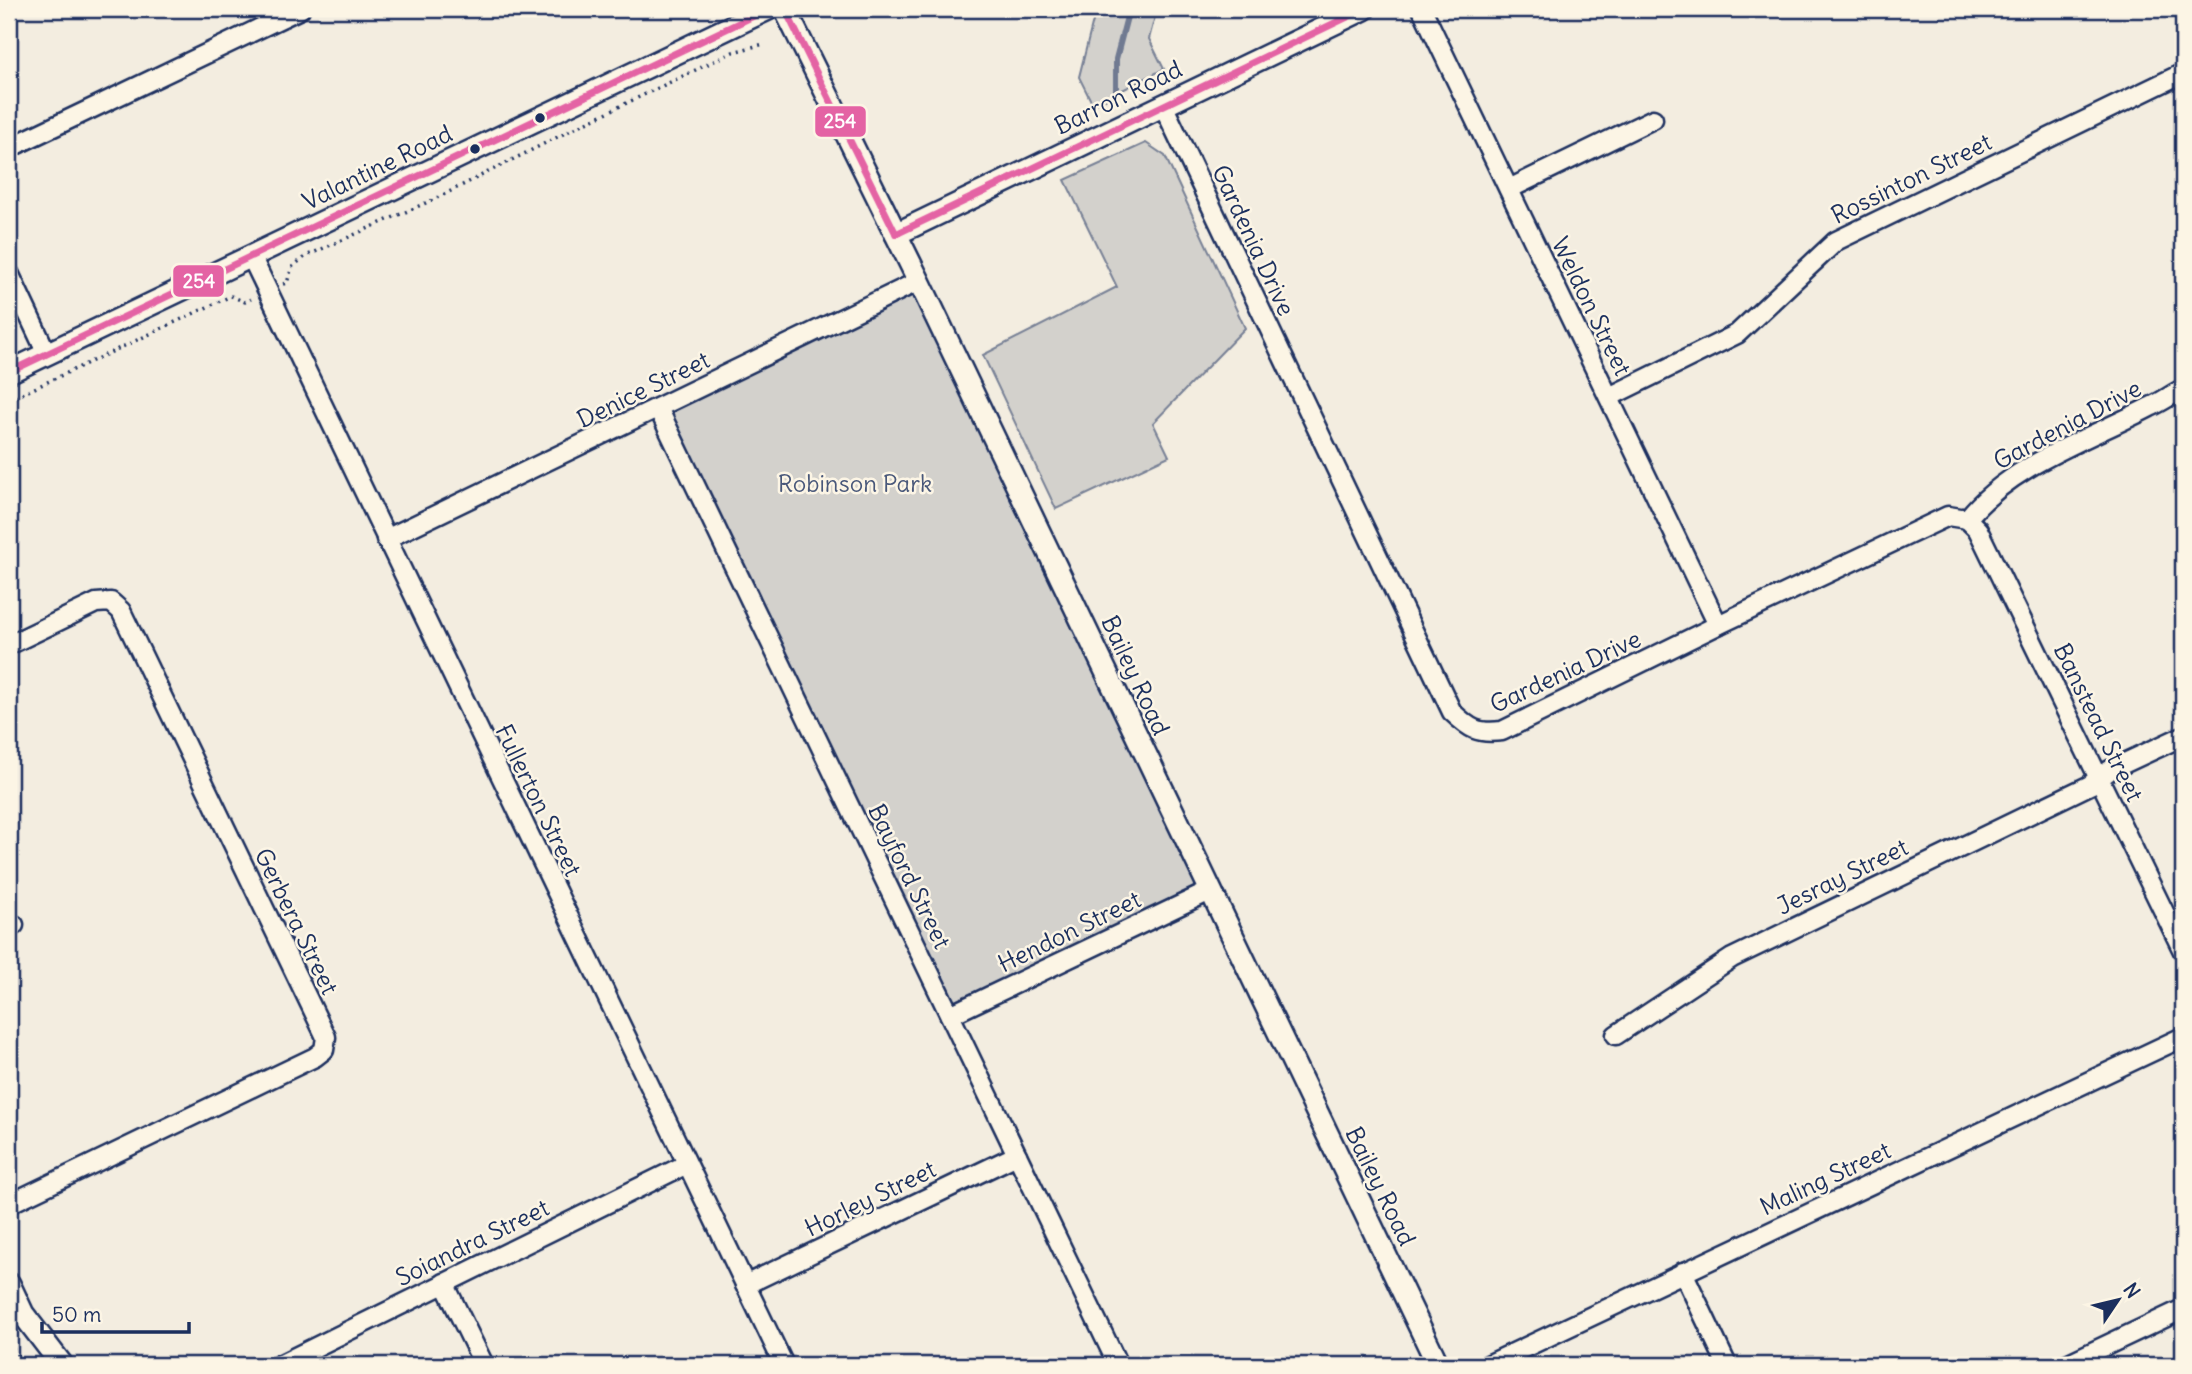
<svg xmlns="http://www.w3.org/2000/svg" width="2192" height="1374" font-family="Delius,sans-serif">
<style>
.green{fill:#d3d1cc;stroke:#778095;stroke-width:2}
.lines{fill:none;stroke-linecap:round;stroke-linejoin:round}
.stream{stroke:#707a91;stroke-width:6}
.minor-casing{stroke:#1b2f5e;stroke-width:23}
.tertiary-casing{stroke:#1b2f5e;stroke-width:26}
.path{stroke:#1b2f5e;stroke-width:3.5;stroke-dasharray:2 5;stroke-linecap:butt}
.minor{stroke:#fcf5e5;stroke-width:18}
.tertiary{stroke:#fcf5e5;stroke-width:21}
.bus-1-casing{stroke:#fcf5e5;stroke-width:12}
.bus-1{stroke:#e463a4;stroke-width:7}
.bus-dot{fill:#1b2f5e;stroke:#fcf5e5;stroke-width:2.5}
.labels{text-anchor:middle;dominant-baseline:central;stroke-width:5;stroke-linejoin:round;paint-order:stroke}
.street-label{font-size:24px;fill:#1b2f5e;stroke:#fcf5e5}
.park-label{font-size:24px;fill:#49587a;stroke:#fcf5e5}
.line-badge{stroke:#fcf5e5;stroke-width:2.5}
.badge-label{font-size:19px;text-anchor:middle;font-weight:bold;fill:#fff}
</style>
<rect width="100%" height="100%" fill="#f3ede0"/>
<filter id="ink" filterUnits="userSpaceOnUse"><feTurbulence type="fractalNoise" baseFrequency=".0143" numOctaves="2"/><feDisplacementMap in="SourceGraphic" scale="14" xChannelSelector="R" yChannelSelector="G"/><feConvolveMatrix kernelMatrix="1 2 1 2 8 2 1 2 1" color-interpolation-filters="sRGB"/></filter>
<g filter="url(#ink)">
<!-- green -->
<g class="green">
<path d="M1096 9H1157L1149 39 1164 69 1093 105 1079 77Z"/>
<path d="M1146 143 1165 156 1245 328 1153 423 1169 456 1056 509 983 355 1117 287 1065 180Z"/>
<path d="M919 281 1210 891 950 1015 658 408Z"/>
</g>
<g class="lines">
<!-- stream -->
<path class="stream" d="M1116 91V59L1129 9"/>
<!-- minor casing -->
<g class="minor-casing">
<g id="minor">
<path d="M1422 9 1718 625"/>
<path d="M1163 105 1452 712C1470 729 1477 734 1502 731L1718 625 1948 516 1967 519C2011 464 2089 439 2150 407 2162 402 2172 394 2183 389"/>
<path d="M9 148 300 9"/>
<path d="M1509 189 1653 119"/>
<path d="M251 256 784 1365"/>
<path d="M9 273 47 354"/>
<path d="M1609 397 1737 334 1836 241 2183 73"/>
<path d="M658 408 1118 1365"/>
<path d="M1967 519 1978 530 2183 951"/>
<path d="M386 539 919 281"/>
<path d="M9 645 96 603 111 602 121 611 326 1037 324 1050 315 1057 9 1204"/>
<path d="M9 928 14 925"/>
<path d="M950 1015 1210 891"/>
<path d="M1616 1035 1732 958 2090 785 2110 770 2183 736"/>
<path d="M1683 1272 1727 1365"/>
<path d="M444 1283 484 1365"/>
<path d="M745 1285 1017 1155"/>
<path d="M279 1365 687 1164"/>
<path d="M1488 1365 2183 1037"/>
<path d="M2065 1365 2183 1309"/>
</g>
</g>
<!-- tertiary casing -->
<g class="tertiary-casing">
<g id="tertiary">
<path d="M785 9 919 281 1438 1365"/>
<path d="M896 234 1364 9"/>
<path d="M9 372 768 9"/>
<path d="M9 1284 23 1314 62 1365"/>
</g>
</g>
<!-- path -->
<g class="path">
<path d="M283 284 287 283 292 267 306 256 437 198 583 124 733 52 764 44"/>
<path d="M9 400 231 296 245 302 251 299"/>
<path d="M9 1342 23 1365"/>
</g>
<!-- minor -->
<use href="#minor" class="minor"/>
<!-- tertiary -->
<use href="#tertiary" class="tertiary"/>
<!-- bus-1 casing -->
<g class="bus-1-casing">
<g id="bus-1">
<path d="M785 9 896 234"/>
<path d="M896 234 1364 9"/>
<path d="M9 372 768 9"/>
</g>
</g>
<!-- bus-1 -->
<use href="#bus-1" class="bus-1"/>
</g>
</g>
<!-- markers -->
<g class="bus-dot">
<circle cx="540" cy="118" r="6"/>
<circle cx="475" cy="149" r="6"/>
</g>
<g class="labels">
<!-- street labels -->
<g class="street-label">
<text transform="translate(1118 97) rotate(-26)">Barron Road</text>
<text transform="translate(377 167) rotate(-26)">Valantine Road</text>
<text transform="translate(1911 178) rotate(-26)">Rossinton Street</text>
<text transform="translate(1254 240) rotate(65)">Gardenia Drive</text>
<text transform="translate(1592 306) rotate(64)">Weldon Street</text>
<text transform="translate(643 389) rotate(-26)">Denice Street</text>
<text transform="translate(2067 424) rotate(-28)">Gardenia Drive</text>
<text transform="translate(1565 671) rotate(-25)">Gardenia Drive</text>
<text transform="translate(1136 675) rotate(65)">Bailey Road</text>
<text transform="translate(2099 722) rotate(64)">Banstead Street</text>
<text transform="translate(539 800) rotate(64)">Fullerton Street</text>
<text transform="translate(910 876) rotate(64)">Bayford Street</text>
<text transform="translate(1842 876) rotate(-26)">Jesray Street</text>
<text transform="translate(297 921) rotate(64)">Gerbera Street</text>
<text transform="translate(1069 931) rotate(-26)">Hendon Street</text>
<text transform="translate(1825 1178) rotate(-25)">Maling Street</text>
<text transform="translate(1381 1186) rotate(64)">Bailey Road</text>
<text transform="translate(870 1198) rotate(-26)">Horley Street</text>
<text transform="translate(472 1242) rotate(-26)">Soiandra Street</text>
</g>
<!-- park labels -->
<g class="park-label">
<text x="855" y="483">Robinson Park</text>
</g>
</g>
<g class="line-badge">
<rect x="814" y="105" width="53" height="33" rx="7" fill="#e463a4"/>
<rect x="172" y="264" width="53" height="34" rx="7" fill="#e463a4"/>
</g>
<g class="badge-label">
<text x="840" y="128">254</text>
<text x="199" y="288">254</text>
</g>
<!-- margin -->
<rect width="2192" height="1374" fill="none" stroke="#fcf5e5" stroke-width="35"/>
<rect x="18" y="18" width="2157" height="1339" fill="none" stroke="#1b2f5e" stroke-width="2.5" filter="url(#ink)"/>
<!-- north arrow -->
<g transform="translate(2118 1300) rotate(55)" stroke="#fcf5e5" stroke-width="5" paint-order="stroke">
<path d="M0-5L12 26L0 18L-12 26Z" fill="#1b2f5e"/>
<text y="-10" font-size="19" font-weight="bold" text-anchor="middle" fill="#1b2f5e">N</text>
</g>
<!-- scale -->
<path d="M42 1322v10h147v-10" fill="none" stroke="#1b2f5e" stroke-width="3.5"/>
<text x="52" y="1322" font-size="21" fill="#1b2f5e" stroke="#fcf5e5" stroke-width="5" paint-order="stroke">50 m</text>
</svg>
